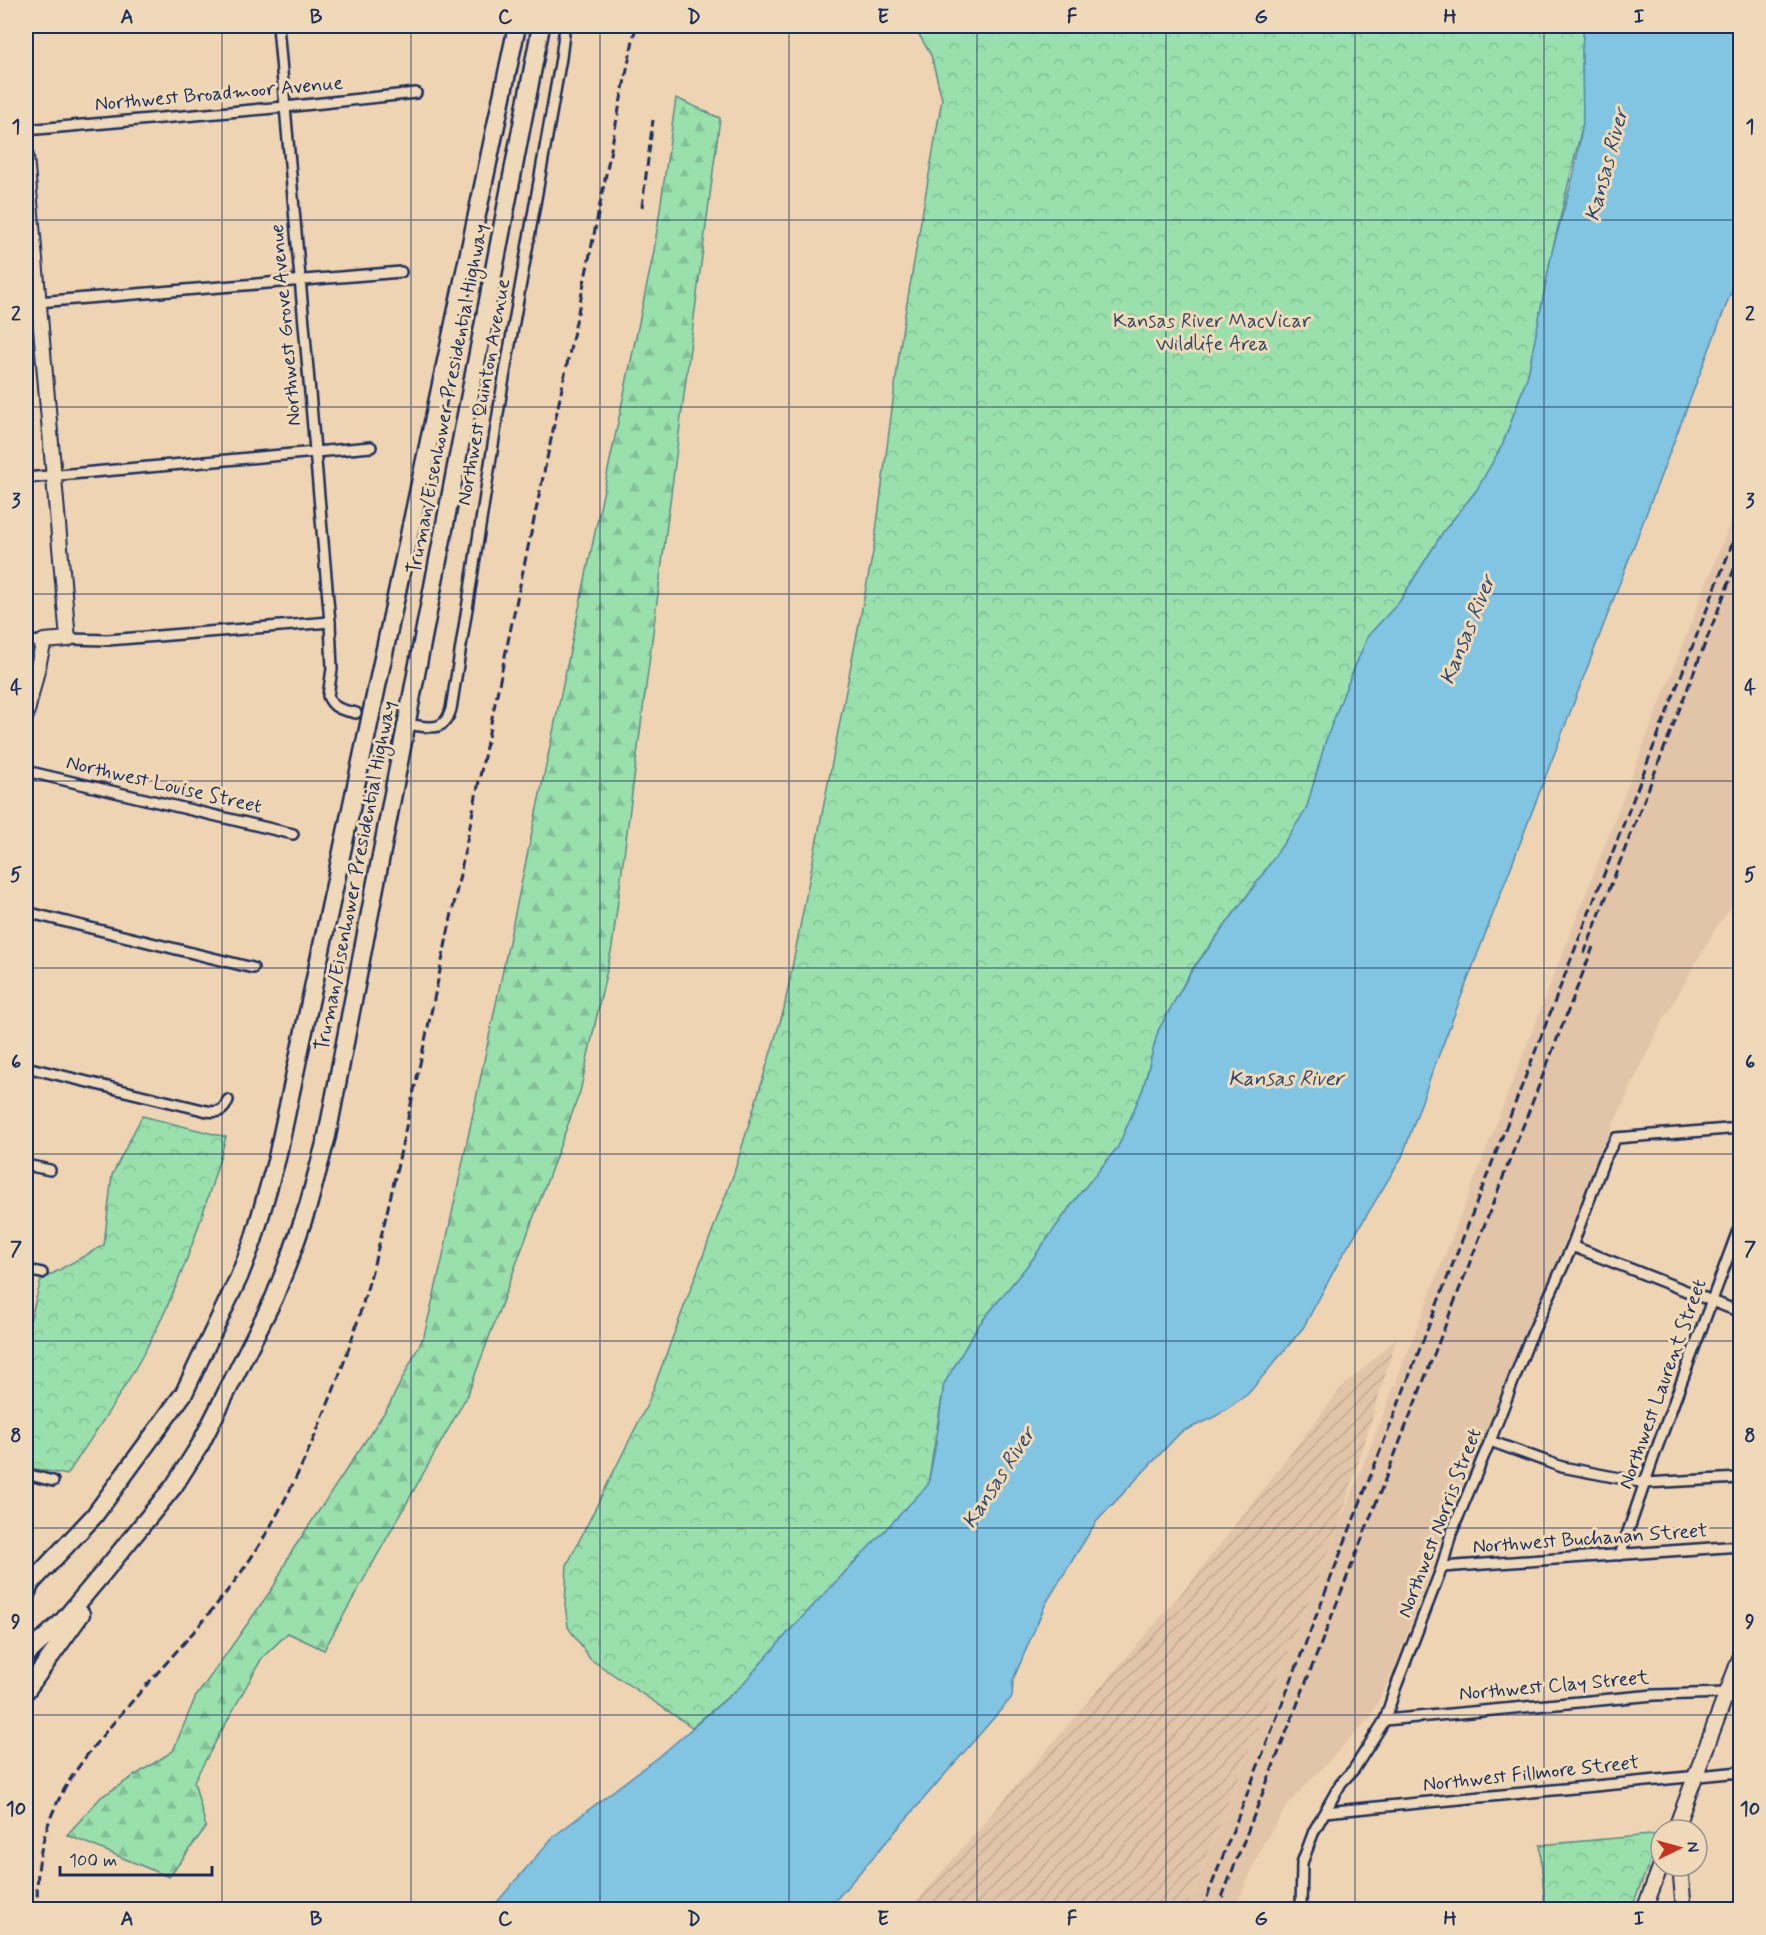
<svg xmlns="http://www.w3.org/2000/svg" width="1766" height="1935" font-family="Mynerve,sans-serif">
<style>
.built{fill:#e2c5a8}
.industrial{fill:url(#industrial-furrows)}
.forest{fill:url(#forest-firs);stroke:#5a8886;stroke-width:1.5}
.park{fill:url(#park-crowns);stroke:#5a8886;stroke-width:1.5}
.water{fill:#81c5e2;stroke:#5889ad;stroke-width:1.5}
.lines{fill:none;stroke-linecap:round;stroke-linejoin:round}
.street-tunnel{stroke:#c5b3a2;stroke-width:9;stroke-dasharray:9 4.5;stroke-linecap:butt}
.street-casing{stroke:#1b2f5e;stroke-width:14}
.secondary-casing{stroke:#1b2f5e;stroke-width:18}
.highway-casing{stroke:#1b2f5e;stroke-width:21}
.street{stroke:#efd9b8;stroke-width:9}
.secondary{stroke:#efd9b8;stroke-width:14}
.highway{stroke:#efd9b8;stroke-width:16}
.rail{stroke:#1b2f5e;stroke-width:3;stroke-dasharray:9 4.5;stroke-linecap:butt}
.grid{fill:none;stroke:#1b2f5e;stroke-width:1.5;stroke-opacity:0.55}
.labels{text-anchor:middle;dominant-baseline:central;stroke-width:6;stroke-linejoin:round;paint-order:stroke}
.street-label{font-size:20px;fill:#1b2f5e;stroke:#efd9b8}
.park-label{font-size:20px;fill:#2e4a6a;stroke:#efd9b8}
.water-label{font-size:21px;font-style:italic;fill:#2a4672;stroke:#efd9b8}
.neatline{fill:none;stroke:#1b2f5e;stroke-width:2}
.grid-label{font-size:20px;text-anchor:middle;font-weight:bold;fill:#1b2f5e}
</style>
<defs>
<pattern id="industrial-furrows" width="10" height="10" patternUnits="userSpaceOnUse" patternTransform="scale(1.5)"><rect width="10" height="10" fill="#e2c5a8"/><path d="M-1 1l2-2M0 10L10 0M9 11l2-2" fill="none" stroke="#c1aa93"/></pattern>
<pattern id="forest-firs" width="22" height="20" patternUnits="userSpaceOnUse" patternTransform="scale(1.5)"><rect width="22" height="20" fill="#99e0ad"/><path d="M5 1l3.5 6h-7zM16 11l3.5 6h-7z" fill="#83c097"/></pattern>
<pattern id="park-crowns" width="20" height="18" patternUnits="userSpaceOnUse" patternTransform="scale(1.5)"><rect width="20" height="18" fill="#99e0ad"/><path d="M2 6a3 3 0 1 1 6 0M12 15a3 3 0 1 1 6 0" fill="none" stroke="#83c097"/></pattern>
</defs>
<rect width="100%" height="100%" fill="#efd4b3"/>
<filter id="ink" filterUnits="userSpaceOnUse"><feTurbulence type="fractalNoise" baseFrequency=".0167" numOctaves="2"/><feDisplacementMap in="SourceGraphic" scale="12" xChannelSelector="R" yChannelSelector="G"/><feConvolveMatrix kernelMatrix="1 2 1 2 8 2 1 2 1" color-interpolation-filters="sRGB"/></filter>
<g filter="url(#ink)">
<!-- built -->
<path class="built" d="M1740 497V896L1717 926 1660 1026 1613 1125 1451 1518 1393 1672 1370 1718 1291 1801 1263 1844 1235 1909 1186 1910 1386 1407Z"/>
<!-- industrial -->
<path class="industrial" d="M1397 1337 1339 1525 1186 1909H910L1191 1582 1339 1391Z"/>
<!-- forest -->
<path class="forest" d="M676 98 720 118 612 947 580 1092 468 1394 324 1650 288 1633 262 1658 194 1781 206 1827 169 1877 67 1835 101 1797 173 1751 195 1698 274 1586 290 1554 388 1407 424 1336 442 1261 654 251Z"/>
<!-- park -->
<g class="park">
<path d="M914 26H1584L1582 50 1583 123 1552 252 1528 375 1503 444 1476 491 1443 532 1400 601 1368 636 1344 693 1326 740 1306 810 1261 877 1191 971 1158 1031 1143 1089 1118 1147 1078 1196 1032 1260 978 1326 944 1384 928 1485 793 1627 741 1686 692 1727 590 1659 568 1627 565 1604 567 1565 648 1403 734 1173 784 1009 874 547 902 332 942 99 931 55Z"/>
<path d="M142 1116 226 1137C205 1210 182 1284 145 1351 122 1394 94 1434 67 1475L26 1467V1336L41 1280 104 1245 112 1175Z"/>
<path d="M1661 1834 1631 1909H1545L1540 1845Z"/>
</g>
<!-- water -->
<path class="water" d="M1584 26H1740V269L1432 1073 1402 1157 1342 1256 1303 1328 1248 1394 1213 1418 1181 1432 1096 1522 1046 1603 1013 1680 1012 1697 828 1909H491L553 1837 667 1750 741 1686 793 1627 928 1485 935 1449 944 1384 978 1326 1032 1260 1078 1196 1118 1147 1143 1089 1158 1031 1191 972 1261 877 1306 810 1326 740 1344 693 1368 636 1400 601 1443 532 1476 491 1503 444 1528 375 1552 252 1574 173 1583 123 1582 50Z"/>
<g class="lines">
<!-- street-tunnel -->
<path class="street-tunnel" d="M356 713 409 724"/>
<!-- street casing -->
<g class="street-casing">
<g id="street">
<path d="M278 26 330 622 332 669 328 696C333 709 343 710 356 713"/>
<path d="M26 130 285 107 416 93"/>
<path d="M26 303 401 272"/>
<path d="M26 478 371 447"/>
<path d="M68 639 108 640 330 622"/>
<path d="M26 642 44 641"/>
<path d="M413 725C432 728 445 731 451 709L501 395 561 58 564 34"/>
<path d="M26 771 293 834"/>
<path d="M26 912 253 968"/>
<path d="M26 1067 207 1111C219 1113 224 1111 228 1100"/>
<path d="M26 1165 50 1170"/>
<path d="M1572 1246 1740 1312"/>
<path d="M26 1270 42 1273"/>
<path d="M1490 1441 1562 1467 1645 1483 1740 1478"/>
<path d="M26 1474 53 1481"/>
<path d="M1620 1555 1655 1453 1740 1225"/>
<path d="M1442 1567 1740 1546"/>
<path d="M1385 1720 1654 1695 1727 1693"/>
<path d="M1325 1812 1740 1772"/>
<path d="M1301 1910 1302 1863 1314 1831 1341 1783 1354 1769 1385 1720 1395 1689 1442 1567 1451 1534 1490 1441 1528 1343 1572 1246 1604 1160 1616 1138 1740 1128"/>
</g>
</g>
<!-- secondary casing -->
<g class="secondary-casing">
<g id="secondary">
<path d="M26 156 68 639 44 641 26 716"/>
<path d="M1675 1830 1740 1658"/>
<path d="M1680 1866 1684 1910"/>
<path d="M1644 1910 1661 1865"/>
</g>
</g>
<!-- highway casing -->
<g class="highway-casing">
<g id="highway">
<path d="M26 1594 31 1583 94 1516 184 1393 239 1277 253 1241 277 1158 517 26"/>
<path d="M26 1655 62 1622 103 1573 174 1486 200 1445 274 1298 291 1255 308 1206 327 1136 541 26"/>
<path d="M26 1691 81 1614"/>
</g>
</g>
<!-- street -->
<use href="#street" class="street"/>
<!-- secondary -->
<use href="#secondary" class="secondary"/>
<!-- highway -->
<use href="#highway" class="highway"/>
<!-- rail -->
<g class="rail">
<path d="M642 207 653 120"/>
<path d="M1584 954 1740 554"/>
<path d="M38 1910C31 1820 73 1768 129 1705 162 1667 197 1630 228 1590 271 1535 302 1469 328 1404 366 1311 388 1211 409 1113 432 1011 453 909 474 806 509 632 548 457 584 283 602 197 618 111 636 26"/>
<path d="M1202 1910 1740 524"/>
<path d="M1217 1910 1593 947"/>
</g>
</g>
</g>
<!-- grid -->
<path class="grid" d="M222 26V1910M411 26V1910M600 26V1910M789 26V1910M977 26V1910M1166 26V1910M1355 26V1910M1544 26V1910M26 220H1740M26 407H1740M26 594H1740M26 781H1740M26 968H1740M26 1154H1740M26 1341H1740M26 1528H1740M26 1715H1740"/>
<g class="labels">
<!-- street labels -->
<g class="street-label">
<text transform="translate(219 94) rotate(-5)">Northwest Broadmoor Avenue</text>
<text transform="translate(286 325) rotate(-95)">Northwest Grove Avenue</text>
<text transform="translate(484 392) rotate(-80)">Northwest Quinton Avenue</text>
<text transform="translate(448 399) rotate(-79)">Truman/Eisenhower Presidential Highway</text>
<text transform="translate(164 785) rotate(13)">Northwest Louise Street</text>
<text transform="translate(356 876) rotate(-79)">Truman/Eisenhower Presidential Highway</text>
<text transform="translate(1663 1384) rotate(-70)">Northwest Laurent Street</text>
<text transform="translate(1440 1523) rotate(-69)">Northwest Norris Street</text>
<text transform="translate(1590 1539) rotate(-4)">Northwest Buchanan Street</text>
<text transform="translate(1554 1686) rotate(-5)">Northwest Clay Street</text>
<text transform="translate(1531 1774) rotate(-6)">Northwest Fillmore Street</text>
</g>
<!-- park labels -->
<g class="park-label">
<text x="1212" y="321">Kansas River MacVicar<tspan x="1212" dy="23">Wildlife Area</tspan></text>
</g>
<!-- water labels -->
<g class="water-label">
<text transform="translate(1607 165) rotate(-75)">Kansas River</text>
<text transform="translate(1468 630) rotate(-68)">Kansas River</text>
<text x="1286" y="1079">Kansas River</text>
<text transform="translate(999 1478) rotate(-57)">Kansas River</text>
</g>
</g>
<!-- margin -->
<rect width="1766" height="1935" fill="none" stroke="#efd9b8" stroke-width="66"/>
<!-- north arrow -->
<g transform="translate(1679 1848) rotate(85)"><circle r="28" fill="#efd9b8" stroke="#9a9594" stroke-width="1.5"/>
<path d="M0-4.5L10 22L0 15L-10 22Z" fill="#c8321e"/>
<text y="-9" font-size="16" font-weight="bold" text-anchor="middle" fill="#1b2f5e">N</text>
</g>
<!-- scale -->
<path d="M60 1866v9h152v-9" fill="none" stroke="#1b2f5e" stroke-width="3"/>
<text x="69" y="1866" font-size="18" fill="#1b2f5e" stroke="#efd9b8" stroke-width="4.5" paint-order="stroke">100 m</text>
<rect x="33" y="33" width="1700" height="1869" class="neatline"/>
<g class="grid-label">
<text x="127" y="23">A</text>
<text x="316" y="23">B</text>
<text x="505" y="23">C</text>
<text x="694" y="23">D</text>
<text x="883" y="23">E</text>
<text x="1072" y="23">F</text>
<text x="1261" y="23">G</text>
<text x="1450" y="23">H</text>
<text x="1639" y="23">I</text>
<text x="16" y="133">1</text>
<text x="1750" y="133">1</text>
<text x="16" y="320">2</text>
<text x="1750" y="320">2</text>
<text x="16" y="507">3</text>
<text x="1750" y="507">3</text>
<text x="16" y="694">4</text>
<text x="1750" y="694">4</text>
<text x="16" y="881">5</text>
<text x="1750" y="881">5</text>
<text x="16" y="1068">6</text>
<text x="1750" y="1068">6</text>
<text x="16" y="1255">7</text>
<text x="1750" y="1255">7</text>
<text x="16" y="1442">8</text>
<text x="1750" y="1442">8</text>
<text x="16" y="1628">9</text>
<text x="1750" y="1628">9</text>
<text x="16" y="1815">10</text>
<text x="1750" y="1815">10</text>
<text x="127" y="1925">A</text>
<text x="316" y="1925">B</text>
<text x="505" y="1925">C</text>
<text x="694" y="1925">D</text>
<text x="883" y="1925">E</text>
<text x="1072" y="1925">F</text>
<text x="1261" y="1925">G</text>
<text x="1450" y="1925">H</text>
<text x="1639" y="1925">I</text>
</g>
</svg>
